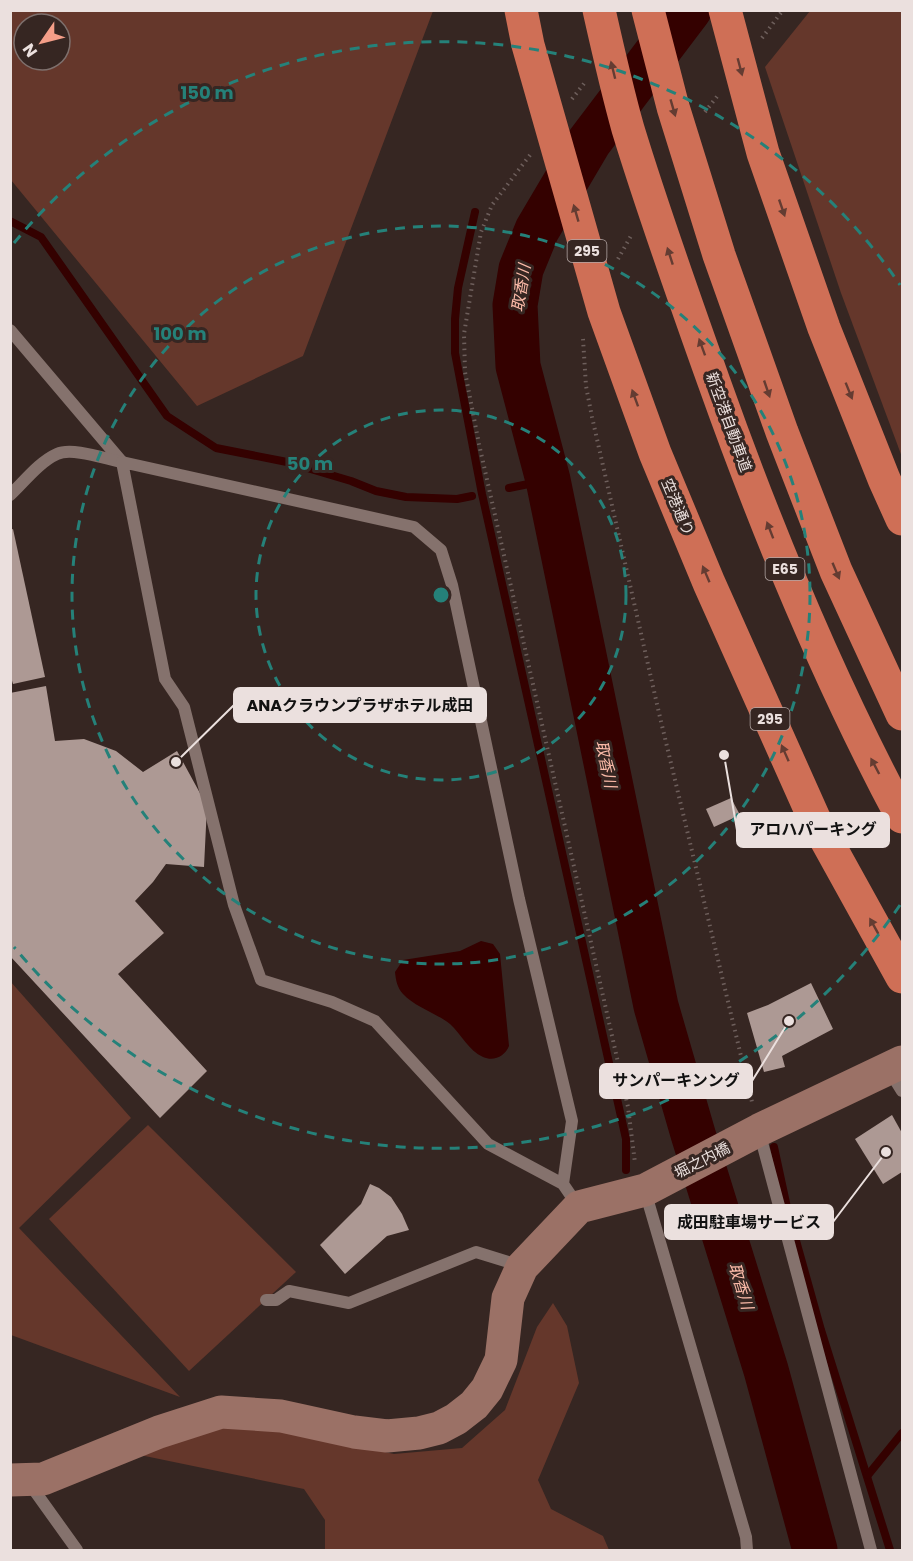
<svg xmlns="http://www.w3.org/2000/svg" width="913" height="1561" font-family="Poppins,'Noto Sans JP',sans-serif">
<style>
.green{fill:#65372b;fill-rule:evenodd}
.water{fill:#340100}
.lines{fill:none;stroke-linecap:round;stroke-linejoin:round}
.stream{stroke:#340100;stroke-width:8}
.river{stroke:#340100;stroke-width:45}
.building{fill:#ad9994}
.path{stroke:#6e5f5c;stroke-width:4;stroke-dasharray:1.5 4.5;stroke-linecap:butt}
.lane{stroke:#85726d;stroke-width:12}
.secondary{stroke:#9b7166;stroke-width:33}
.highway{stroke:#cf6f56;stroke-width:33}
.oneway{fill:#643c32}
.ring{fill:none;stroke:#258179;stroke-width:3;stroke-dasharray:10 8}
.labels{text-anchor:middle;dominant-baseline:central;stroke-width:6;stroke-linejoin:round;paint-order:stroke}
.shield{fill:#362622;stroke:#b5a8a6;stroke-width:1.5}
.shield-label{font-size:14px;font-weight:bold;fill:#ebe0de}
.street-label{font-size:15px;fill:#ebe0de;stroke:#362622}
.water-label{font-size:16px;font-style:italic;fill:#fcbba9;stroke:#362622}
.centre{fill:#258179;stroke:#362622;stroke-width:3}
.ring-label{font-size:18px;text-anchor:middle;font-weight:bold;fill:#258179;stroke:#362622;stroke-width:6;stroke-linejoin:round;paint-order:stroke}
.leader{fill:none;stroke:#ebe0de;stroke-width:2}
.callout-dot{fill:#ebe0de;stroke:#362622;stroke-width:2}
.callout{fill:#ebe0de;stroke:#ebe0de;stroke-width:2}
.callout-label{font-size:16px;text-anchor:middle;font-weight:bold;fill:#111}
</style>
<rect width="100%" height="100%" fill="#362622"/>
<!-- green -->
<g class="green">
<path d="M10 11H433L303 356 197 406 11 180ZM24 24H60V60H24Z"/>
<path d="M810 11H902V457L841 293 765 67Z"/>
<path d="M10 981 131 1118 19 1228 180 1397 11 1335Z"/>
<path d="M148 1125 296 1272 189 1371 49 1219Z"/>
<path d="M553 1303 567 1326 579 1383 538 1480 551 1509 603 1536 609 1550H325V1520L304 1489 140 1455 213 1426 250 1424 394 1454 462 1448 505 1410 537 1327Z"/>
</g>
<!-- water -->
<path class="water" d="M481 941 493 944 500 954 509 1046C505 1056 494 1062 483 1057 469 1051 461 1034 450 1024 436 1013 415 1007 403 994 397 987 396 981 395 972L403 960 460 951Z"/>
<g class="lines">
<!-- stream -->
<g class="stream">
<path d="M475 212 458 288 455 319V353L482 494 626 1139V1170"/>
<path d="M10 221 41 237 167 416 216 448 287 462 351 481 376 491 406 497 457 499 472 496"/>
<path d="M509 488 548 480"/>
<path d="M774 1147 788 1212 821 1330 890 1550"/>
<path d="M868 1475 902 1433"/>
</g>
<!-- river -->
<path class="river" d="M689 10 589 142 537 230 521 269 515 305 518 366 548 480 656 1006 693 1134 766 1370 815 1550"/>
</g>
<!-- building -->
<g class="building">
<path d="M13 529 45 677 13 684 10 674V530Z"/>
<path d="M46 686 55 741 84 739 116 751 143 772 177 751 207 806 204 867 166 864 153 882 135 901 164 933 118 974 207 1071 160 1118 10 956V693Z"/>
<path d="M731 798 740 815 714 827 706 809Z"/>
<path d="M811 983 833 1029 782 1056 785 1067 764 1072 747 1013 768 1005Z"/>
<path d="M892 1115 902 1133V1172L883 1184 855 1139Z"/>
<path d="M370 1184 379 1188 391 1197 402 1214 409 1230 387 1236 345 1274 320 1245 361 1204Z"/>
</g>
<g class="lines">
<!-- path -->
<g class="path">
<path d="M762 38 783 10"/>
<path d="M572 99 586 81"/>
<path d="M705 112 719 94"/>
<path d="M530 155 492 205 481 232 464 334 465 372 479 444 628 1107 635 1163"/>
<path d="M618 259 632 234"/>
<path d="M583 339 586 386 592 417 659 713 752 1102"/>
</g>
<!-- lane -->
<g class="lane">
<path d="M10 330 122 462"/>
<path d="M10 495C24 482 39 462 57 454 72 447 106 459 122 462"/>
<path d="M889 1070 902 1091"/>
<path d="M759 1131 871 1550"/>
<path d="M563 1184 572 1121 519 899 452 585 441 550 414 527 122 462 165 679 184 707 234 905 261 980 332 1002 375 1021 488 1144 563 1184 578 1206"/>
<path d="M645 1191 746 1537 747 1550"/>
<path d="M266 1300H276L289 1291 349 1303 476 1252 521 1266"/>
<path d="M29 1483 77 1550"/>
</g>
<!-- secondary -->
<path class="secondary" d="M10 1480 43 1479 159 1432 221 1412 281 1416 354 1432 387 1436 419 1433 439 1428 456 1419 474 1405 487 1389 501 1360 508 1298 522 1267 579 1207 645 1190 759 1130 902 1062"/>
<!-- highway -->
<g class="highway">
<path d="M521 10 528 45 604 312 655 453 709 583 814 818 902 977"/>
<path d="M599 10C608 50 617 90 628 129 654 214 684 298 714 382 767 531 827 677 902 817"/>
<path d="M648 10 673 107 719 255 782 432 836 571 902 714"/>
<path d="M725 10 763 153 824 328 884 479 902 519"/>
</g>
</g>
<!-- one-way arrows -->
<defs><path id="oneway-solid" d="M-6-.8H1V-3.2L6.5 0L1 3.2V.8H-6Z" transform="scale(1.5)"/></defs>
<g class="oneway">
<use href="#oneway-solid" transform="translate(740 67) rotate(75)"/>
<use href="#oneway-solid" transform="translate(613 70) rotate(-104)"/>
<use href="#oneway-solid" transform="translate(673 108) rotate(74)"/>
<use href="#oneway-solid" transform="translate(782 208) rotate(71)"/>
<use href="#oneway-solid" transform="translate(576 213) rotate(-106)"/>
<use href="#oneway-solid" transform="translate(670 256) rotate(-108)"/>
<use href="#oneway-solid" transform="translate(702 347) rotate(-110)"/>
<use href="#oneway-solid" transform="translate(767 389) rotate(71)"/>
<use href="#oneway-solid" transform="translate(849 391) rotate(68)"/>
<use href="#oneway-solid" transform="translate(635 398) rotate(-110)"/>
<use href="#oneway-solid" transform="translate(770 530) rotate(-111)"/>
<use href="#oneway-solid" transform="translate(836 571) rotate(67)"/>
<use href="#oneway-solid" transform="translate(706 574) rotate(-113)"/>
<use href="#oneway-solid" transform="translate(785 753) rotate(-114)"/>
<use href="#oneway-solid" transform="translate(875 766) rotate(-118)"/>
<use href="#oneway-solid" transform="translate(874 926) rotate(-119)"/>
</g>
<!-- distance rings -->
<g class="ring">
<circle cx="441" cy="595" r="185"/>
<circle cx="441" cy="595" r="369"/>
<path d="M900 905A554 554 0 0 1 14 947M14 243A554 554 0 0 1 900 285"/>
</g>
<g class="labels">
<!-- shield labels -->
<g class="shield">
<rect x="567.5" y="240" width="39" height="22" rx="4.5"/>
<rect x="765.5" y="558" width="39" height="22" rx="4.5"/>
<rect x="750.5" y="708" width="39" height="22" rx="4.5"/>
</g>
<g class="shield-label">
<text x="587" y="251">295</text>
<text x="785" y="569">E65</text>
<text x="770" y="719">295</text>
</g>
<!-- street labels -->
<g class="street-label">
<text transform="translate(729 422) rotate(70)">新空港自動車道</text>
<text transform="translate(678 507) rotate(67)">空港通り</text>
<text transform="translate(702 1160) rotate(-27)">堀之内橋</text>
</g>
<!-- water labels -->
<g class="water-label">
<text transform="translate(521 288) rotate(-81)">取香川</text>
<text transform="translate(606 764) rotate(78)">取香川</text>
<text transform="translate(741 1286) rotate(73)">取香川</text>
</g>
</g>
<circle cx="441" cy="595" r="9" class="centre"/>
<g class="ring-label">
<text x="207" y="99">150 m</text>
<text x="180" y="340">100 m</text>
<text x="310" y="470">50 m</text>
</g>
<!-- callouts -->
<path class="leader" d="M176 762L234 705M724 755L737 830M789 1021L752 1081M886 1152L833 1222"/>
<g class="callout-dot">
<circle cx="176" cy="762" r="6"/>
<circle cx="724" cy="755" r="6"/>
<circle cx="789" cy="1021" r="6"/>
<circle cx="886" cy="1152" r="6"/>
</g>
<g class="callout">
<rect x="234" y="688" width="252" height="34" rx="6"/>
<rect x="737" y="813" width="152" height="34" rx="6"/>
<rect x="600" y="1064" width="152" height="34" rx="6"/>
<rect x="665" y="1205" width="168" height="34" rx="6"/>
</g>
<g class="callout-label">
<text x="360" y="711">ANAクラウンプラザホテル成田</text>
<text x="813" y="835">アロハパーキング</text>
<text x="676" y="1086">サンパーキンング</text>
<text x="749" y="1228">成田駐車場サービス</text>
</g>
<!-- border -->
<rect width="913" height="1561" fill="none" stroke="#ebe0de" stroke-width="24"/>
<!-- north arrow -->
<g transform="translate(42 42) rotate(235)"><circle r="28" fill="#362622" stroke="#7e706d" stroke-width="1.5"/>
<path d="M0-4.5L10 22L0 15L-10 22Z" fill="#f49e88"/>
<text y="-9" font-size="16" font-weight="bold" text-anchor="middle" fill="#ebe0de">N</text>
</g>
</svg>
